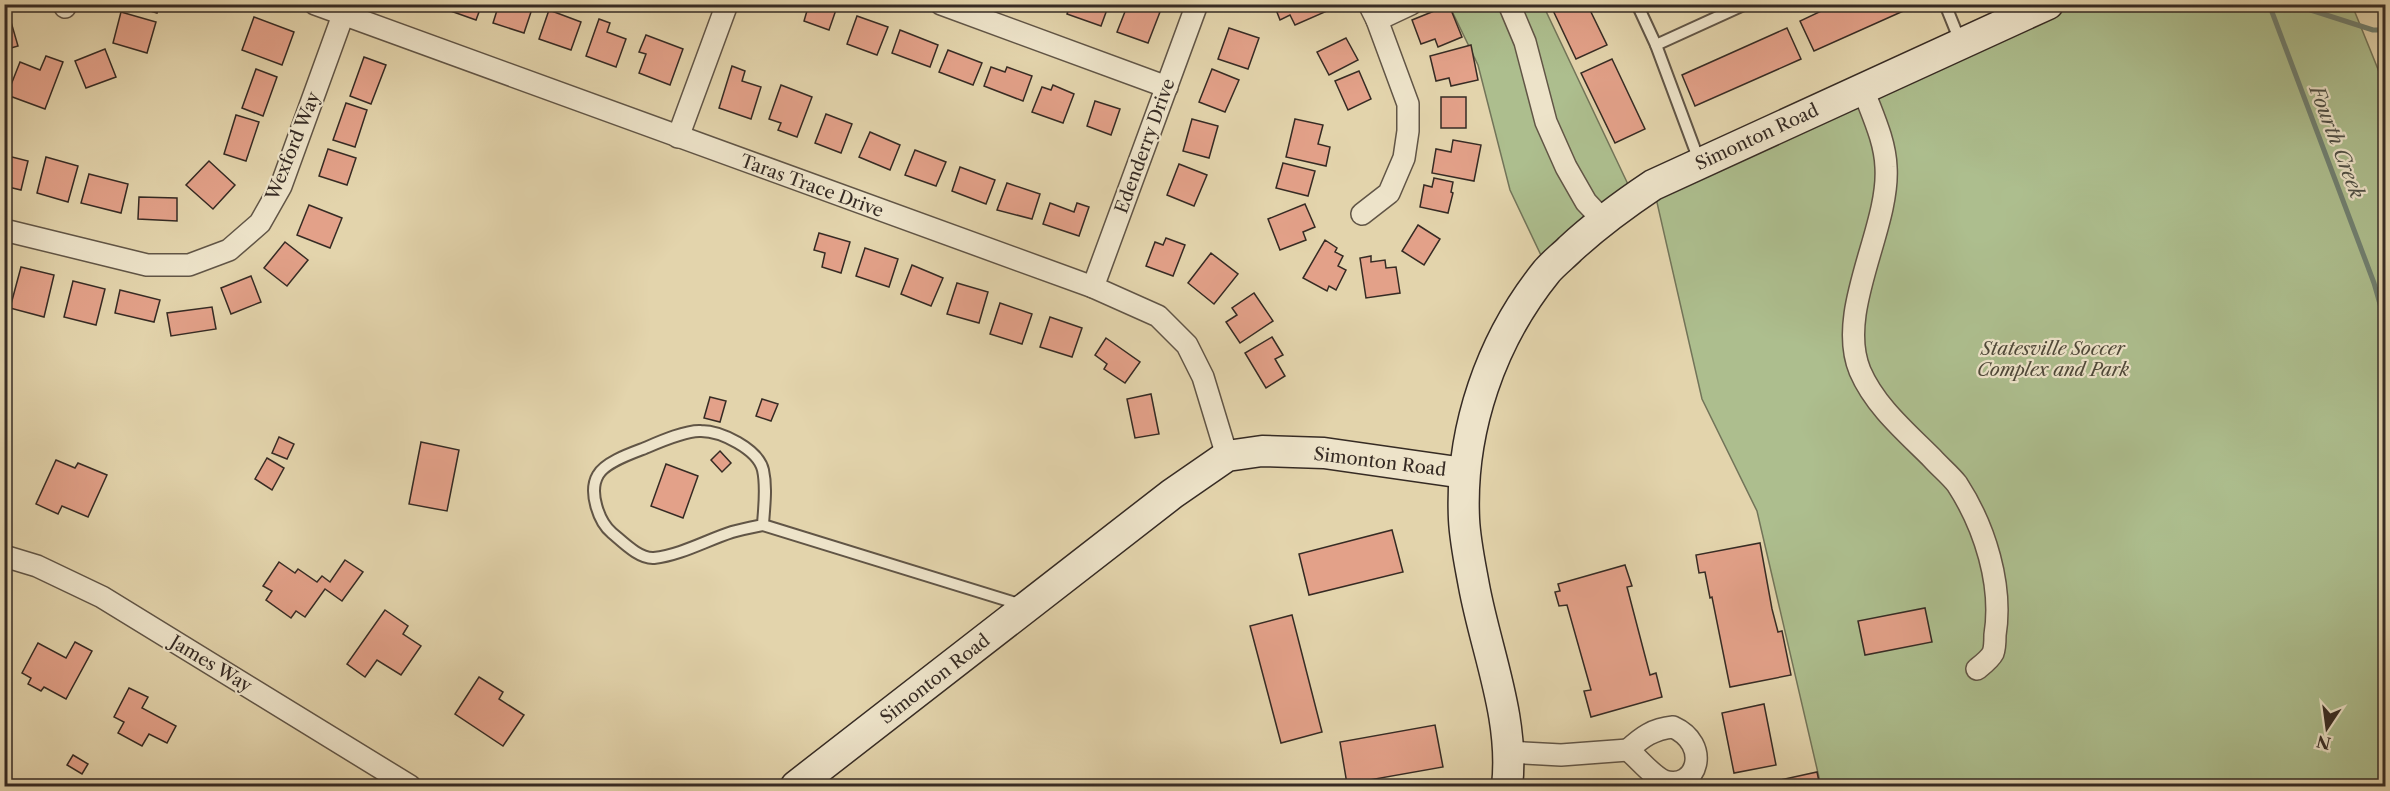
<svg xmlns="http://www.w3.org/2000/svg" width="2390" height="791" font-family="'Libre Caslon Text',serif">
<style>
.green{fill:#adbe8e;stroke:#727459;stroke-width:1.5}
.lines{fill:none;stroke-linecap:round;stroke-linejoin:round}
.stream{stroke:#708071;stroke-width:5}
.building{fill:#e3a189;stroke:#362b24;stroke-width:1.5}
.lane-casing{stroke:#615546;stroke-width:14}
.street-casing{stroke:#615546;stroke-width:24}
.secondary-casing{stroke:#362b24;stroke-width:33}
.lane{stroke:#ede3c9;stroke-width:10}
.street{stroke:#ede3c9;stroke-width:21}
.secondary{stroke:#ede3c9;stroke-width:30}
.labels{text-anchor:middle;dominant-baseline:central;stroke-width:4.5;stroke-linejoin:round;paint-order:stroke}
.street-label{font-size:18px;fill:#362b24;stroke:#ede3c9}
.park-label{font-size:18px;font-style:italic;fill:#4e4839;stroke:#ede3c9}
.water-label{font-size:20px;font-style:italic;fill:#4e4e44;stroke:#ede3c9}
</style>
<rect width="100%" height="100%" fill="#e3d4ac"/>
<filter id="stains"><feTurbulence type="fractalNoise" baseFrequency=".00333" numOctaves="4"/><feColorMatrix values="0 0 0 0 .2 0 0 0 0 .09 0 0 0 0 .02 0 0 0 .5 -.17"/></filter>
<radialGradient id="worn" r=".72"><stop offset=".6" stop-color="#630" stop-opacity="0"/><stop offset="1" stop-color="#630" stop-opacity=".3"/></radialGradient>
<!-- green -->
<g class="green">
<path d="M1449 5H1543L1634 197 1548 270 1510 190 1478 65Z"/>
<path d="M2024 5H2352L2386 89 2385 786H1821L1757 511 1702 399 1653 185Z"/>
</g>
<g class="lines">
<!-- stream -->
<g class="stream">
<path d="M2269 4 2374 283 2386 325"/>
<path d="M2292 4 2373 30H2386"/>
</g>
</g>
<!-- building -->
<g class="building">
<path d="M127 4H160L157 13Z"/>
<path d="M447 4H482L476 20 445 9Z"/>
<path d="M499 4 533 6 524 33 493 23Z"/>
<path d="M809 4H838L829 30 804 21Z"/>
<path d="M1070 4H1109L1101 26 1067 14Z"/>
<path d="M1128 4H1140L1160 12 1148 43 1117 32Z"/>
<path d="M1281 4H1332L1334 8 1295 25 1290 15 1280 20 1275 7Z"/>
<path d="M1550 4H1587L1607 45 1576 59Z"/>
<path d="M1836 4H1919L1814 51 1800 21Z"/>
<path d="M1449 5 1462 37 1438 47 1435 39 1421 44 1412 20Z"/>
<path d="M549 10 581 22 571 50 539 39Z"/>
<path d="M121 12 156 22 147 53 113 43Z"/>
<path d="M9 15 18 46 4 50V16Z"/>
<path d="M857 16 888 27 877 55 847 44Z"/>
<path d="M254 17 294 32 282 65 242 50Z"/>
<path d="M599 19 610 23 607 32 626 39 616 67 586 56Z"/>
<path d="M1229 28 1259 38 1248 69 1218 59Z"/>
<path d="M1787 28 1801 59 1695 106 1682 75Z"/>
<path d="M900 30 938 45 930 67 892 53Z"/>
<path d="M646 35 683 49 670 85 639 73 646 54 639 52Z"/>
<path d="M1346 38 1358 60 1329 75 1317 52Z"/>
<path d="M1471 45 1478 80 1451 86 1449 78 1436 81 1430 56Z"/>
<path d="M105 49 116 77 86 88 75 61Z"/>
<path d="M948 50 982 63 973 85 939 72Z"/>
<path d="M46 56 63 62 45 109 7 95 20 62 40 70Z"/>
<path d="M364 57 386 65 371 104 350 96Z"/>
<path d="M1612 59 1645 129 1615 143 1581 73Z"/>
<path d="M732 66 745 71 742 81 761 87 751 119 719 108Z"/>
<path d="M991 67 1005 72 1007 67 1032 76 1023 101 984 86Z"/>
<path d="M256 69 277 77 263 116 242 108Z"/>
<path d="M1212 69 1239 80 1225 112 1199 102Z"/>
<path d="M1359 71 1371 99 1348 110 1335 81Z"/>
<path d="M781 85 812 97 797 137 778 130 781 123 769 119Z"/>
<path d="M1053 85 1074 94 1063 123 1032 112 1042 87 1051 90Z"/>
<rect x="1441" y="97" width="25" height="31"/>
<path d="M1095 101 1120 109 1111 135 1087 126Z"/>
<path d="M346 103 367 110 355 147 333 140Z"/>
<path d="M826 114 852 124 841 153 815 143Z"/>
<path d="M236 115 259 122 246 161 224 154Z"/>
<path d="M1192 119 1218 126 1209 158 1183 151Z"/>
<path d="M1295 119 1323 125 1318 144 1330 147 1326 166 1286 157Z"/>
<path d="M870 132 900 145 890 170 859 157Z"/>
<path d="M1453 140 1481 145 1474 181 1432 173 1436 149 1451 152Z"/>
<path d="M328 149 356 158 347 185 319 176Z"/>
<path d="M915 150 946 162 936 186 905 175Z"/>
<path d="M4 155 28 161 21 190 4 186Z"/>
<path d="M46 157 78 166 68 202 37 193Z"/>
<path d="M209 161 235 185 213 209 186 185Z"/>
<path d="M1283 163 1315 171 1308 196 1276 188Z"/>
<path d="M1179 164 1207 175 1194 206 1167 195Z"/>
<path d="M960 167 995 180 986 204 952 191Z"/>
<path d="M89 174 128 184 121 213 81 203Z"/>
<path d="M1434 178 1453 182 1451 192 1453 193 1448 213 1420 207 1424 185 1432 187Z"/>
<path d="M1007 183 1040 194 1032 219 997 210Z"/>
<path d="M139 197 177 198V221L138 219Z"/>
<path d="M1050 203 1074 212 1077 203 1089 207 1079 236 1043 224Z"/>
<path d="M1305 204 1315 227 1303 232 1306 240 1280 250 1268 219Z"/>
<path d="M309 205 342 218 330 248 297 235Z"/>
<path d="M1418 225 1440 239 1424 265 1402 251Z"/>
<path d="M819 233 850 242 841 273 822 267 825 253 814 250Z"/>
<path d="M1166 238 1185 245 1173 276 1146 266 1155 242 1163 245Z"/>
<path d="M1325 240 1337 248 1335 252 1343 256 1338 266 1346 270 1336 290 1329 286 1327 291 1303 278Z"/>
<path d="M285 242 308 260 287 286 264 268Z"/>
<path d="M865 248 898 259 889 287 856 276Z"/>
<path d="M1211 253 1238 274 1214 304 1188 283Z"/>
<path d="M1371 256V262L1385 260 1386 268 1396 267 1400 293 1366 298 1360 258Z"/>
<path d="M912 265 943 278 931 306 901 294Z"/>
<path d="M21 267 54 275 44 317 10 308Z"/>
<path d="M251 276 261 302 231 314 221 288Z"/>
<path d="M73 281 105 289 96 325 64 317Z"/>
<path d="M957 283 988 292 979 323 947 314Z"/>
<path d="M120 290 160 300 154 322 115 313Z"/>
<path d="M1254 293 1273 321 1240 343 1226 322 1237 315 1232 308Z"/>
<path d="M1000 303 1032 314 1022 344 990 334Z"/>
<path d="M212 307 216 329 171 336 167 313Z"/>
<path d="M1050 317 1082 328 1072 357 1040 347Z"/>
<path d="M1272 337 1283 355 1275 359 1285 376 1266 388 1245 353Z"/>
<path d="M1106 338 1140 362 1125 383 1104 369 1107 364 1095 355Z"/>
<path d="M1151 394 1159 434 1135 438 1127 399Z"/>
<path d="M710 397 726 401 720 422 704 418Z"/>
<path d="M762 399 778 404 771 421 756 416Z"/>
<path d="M279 437 294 444 287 459 272 453Z"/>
<path d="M421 442 459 450 447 511 409 504Z"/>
<path d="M720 451 731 463 722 472 711 460Z"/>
<path d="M267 458 284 468 272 490 255 479Z"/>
<path d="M56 460 75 468 78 463 107 475 88 517 62 506 58 514 36 504Z"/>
<path d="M666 464 698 476 683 518 651 506Z"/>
<path d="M1392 530 1403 572 1309 595 1299 554Z"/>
<path d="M1760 543 1772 609 1778 632 1782 631 1791 675 1730 687 1712 597 1710 598 1705 572 1699 573 1696 555Z"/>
<path d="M345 560 363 572 342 601 325 589 305 617 296 611 291 618 266 600 272 591 263 586 279 562 295 573 298 569 317 582 322 576 330 582Z"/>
<path d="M1625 565 1632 586 1627 587 1650 675 1656 673 1662 697 1591 717 1584 691 1591 690 1567 605 1559 606 1555 592 1560 591 1558 584Z"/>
<path d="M1925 608 1932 642 1865 655 1858 621Z"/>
<path d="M385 610 408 626 403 634 421 646 401 675 377 660 365 677 347 664Z"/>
<path d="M1292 615 1322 732 1281 743 1250 626Z"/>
<path d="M75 642 92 651 66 699 44 687 41 691 28 684 31 678 22 673 38 643 66 658Z"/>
<path d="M479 677 503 692 499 699 524 715 503 746 455 714Z"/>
<path d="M129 688 148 697 142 708 176 726 167 743 149 734 142 746 118 733 124 722 114 717Z"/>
<path d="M1764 704 1776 765 1734 773 1722 713Z"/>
<path d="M1435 725 1443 767 1347 784 1340 742Z"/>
<path d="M73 755 88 764 82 774 67 765Z"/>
<path d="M1817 772 1820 786H1753Z"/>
</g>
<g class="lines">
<!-- lane casing -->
<g class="lane-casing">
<g id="lane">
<path d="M1637 4 1656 45 1746 4"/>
<path d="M1945 4 1960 41"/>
<path d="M1656 45 1700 163"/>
<path d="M763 525C764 507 767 488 763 470 758 449 721 431 701 431 686 430 659 442 645 448 632 453 605 462 598 475 588 492 599 522 612 533 623 542 639 559 654 558 681 555 707 540 732 532 742 529 753 527 763 525L1022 605"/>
</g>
</g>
<!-- street casing -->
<g class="street-casing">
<g id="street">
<path d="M315 4 1093 287 1158 316 1187 345 1203 377 1227 456"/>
<path d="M941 4 1167 87"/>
<path d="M1509 4 1525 42 1546 122 1566 167 1586 202 1602 219"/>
<path d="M65 7 66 4"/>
<path d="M1377 20 1411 4"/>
<path d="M1863 89C1872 114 1885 140 1886 167 1890 228 1835 311 1860 371 1875 406 1906 432 1932 458 1940 467 1950 475 1957 484 1985 527 2003 585 1995 635 1995 640 1995 648 1993 653 1990 659 1982 665 1977 669"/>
<path d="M678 137 727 4"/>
<path d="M1362 214 1389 193 1404 158 1408 131V104L1377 20 1369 4"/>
<path d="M4 230 147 265H189L229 250 260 223 281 186 343 15"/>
<path d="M1093 287 1197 4"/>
<path d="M4 556 37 566 102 597 410 786"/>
<path d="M1673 727C1711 744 1698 791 1664 781 1651 775 1639 759 1628 750 1642 737 1653 729 1673 727Z"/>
<path d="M1508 752 1561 755 1628 750"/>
</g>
</g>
<!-- secondary casing -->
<g class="secondary-casing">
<g id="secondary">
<path d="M796 786 1172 494 1227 456 1262 451 1324 453 1464 473"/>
<path d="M1507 786C1515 719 1486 651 1474 586 1470 564 1465 541 1464 519 1460 430 1491 340 1547 271 1554 263 1563 256 1570 249 1596 225 1623 205 1653 185L2048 4"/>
</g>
</g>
<!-- lane -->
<use href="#lane" class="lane"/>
<!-- street -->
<use href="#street" class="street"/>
<!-- secondary -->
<use href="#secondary" class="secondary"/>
</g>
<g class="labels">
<!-- street labels -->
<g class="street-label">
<text transform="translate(1757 137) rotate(-25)">Simonton Road</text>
<text transform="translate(293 146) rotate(-68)">Wexford Way</text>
<text transform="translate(1145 146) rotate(-70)">Edenderry Drive</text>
<text transform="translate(812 186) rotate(20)">Taras Trace Drive</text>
<text transform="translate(1380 462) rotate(7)">Simonton Road</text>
<text transform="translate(211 664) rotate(31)">James Way</text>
<text transform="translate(935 679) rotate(-38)">Simonton Road</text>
</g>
<!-- park labels -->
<g class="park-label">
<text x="2053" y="349">Statesville Soccer<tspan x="2053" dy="21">Complex and Park</tspan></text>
</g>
<!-- water labels -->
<g class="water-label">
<text transform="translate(2337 142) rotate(69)">Fourth Creek</text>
</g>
</g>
<!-- margin -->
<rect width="2390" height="791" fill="none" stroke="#e3d4ac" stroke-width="24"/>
<rect x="6" y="6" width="2378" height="779" fill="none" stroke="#362b24" stroke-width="3"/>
<rect x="12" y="12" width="2366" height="767" fill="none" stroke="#362b24" stroke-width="1.5"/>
<!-- north arrow -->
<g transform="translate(2327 728) rotate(193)" stroke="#ede3c9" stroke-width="4.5" paint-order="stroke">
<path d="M0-4.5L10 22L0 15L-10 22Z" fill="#362b24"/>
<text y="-9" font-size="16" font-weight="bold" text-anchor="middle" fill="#362b24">N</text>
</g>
<rect width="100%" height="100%" filter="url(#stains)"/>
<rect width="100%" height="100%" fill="url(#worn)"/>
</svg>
